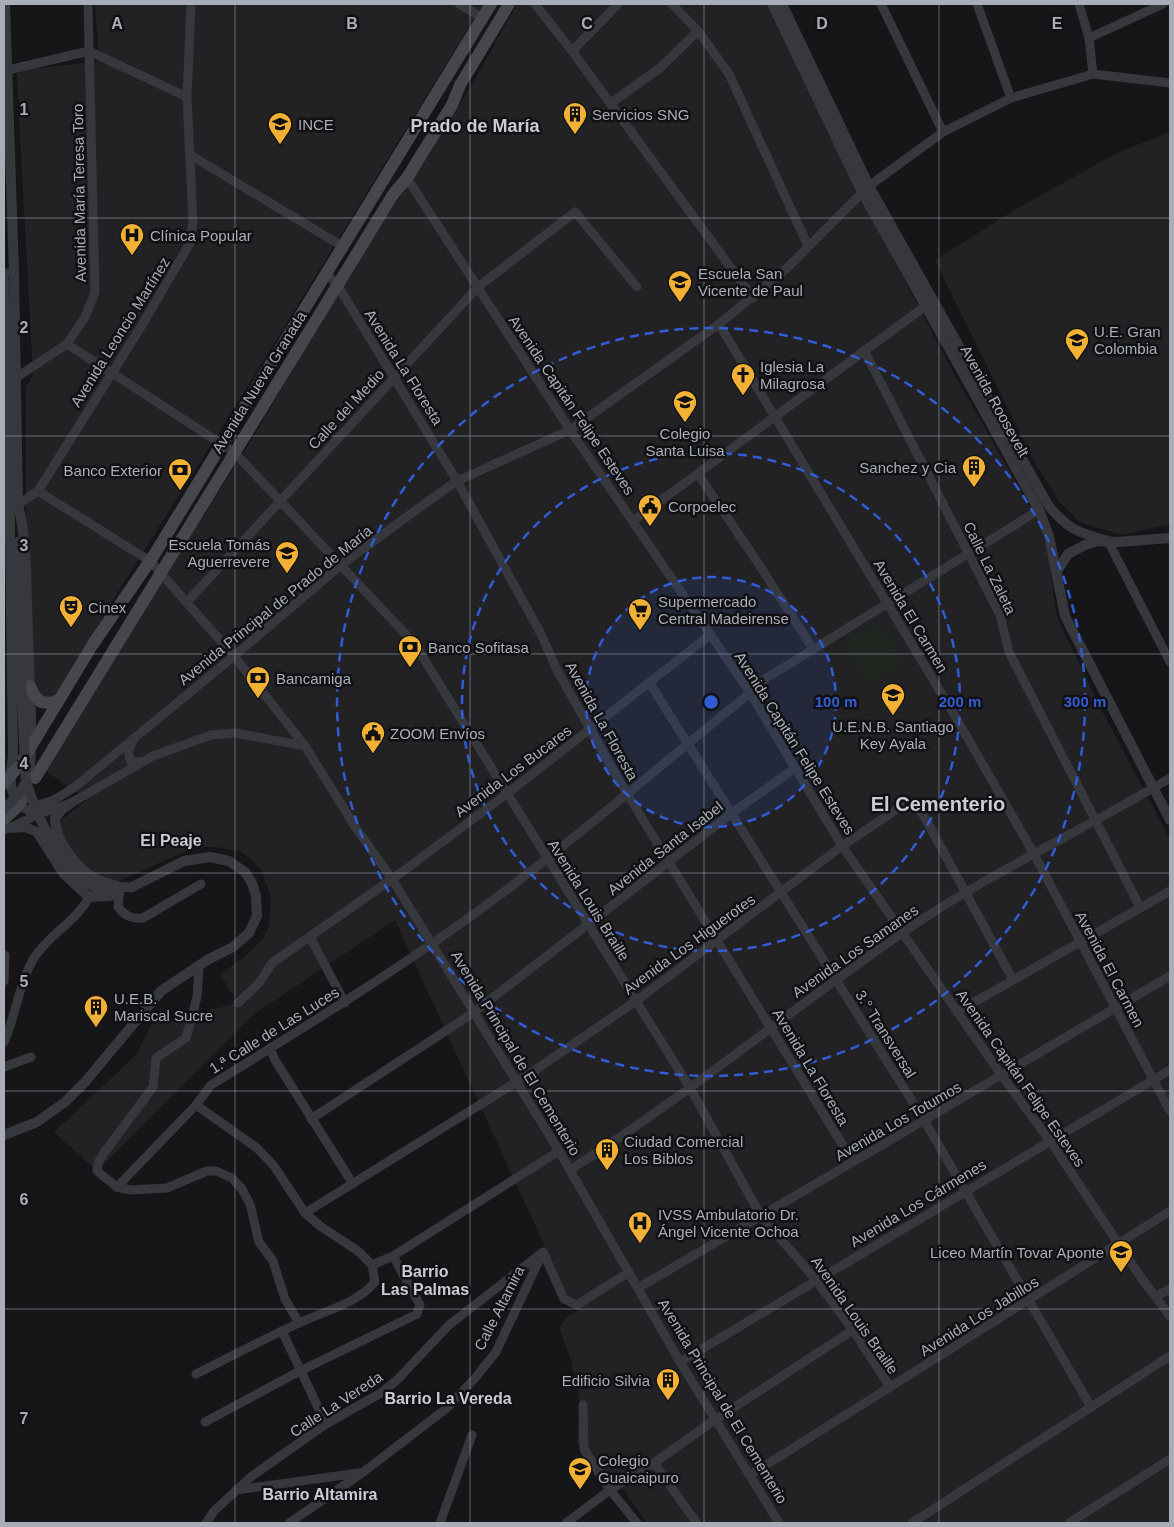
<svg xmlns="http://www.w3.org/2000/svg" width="1174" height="1527" font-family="Arial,sans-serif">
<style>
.built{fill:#222225}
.green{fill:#1e261f}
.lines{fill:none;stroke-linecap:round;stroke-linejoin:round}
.minor{stroke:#37383d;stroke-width:9}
.tertiary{stroke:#37383d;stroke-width:10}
.secondary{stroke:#45474d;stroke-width:12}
.tertiary-bridge{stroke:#37383d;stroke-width:10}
.grid{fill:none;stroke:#a8adb8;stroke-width:1;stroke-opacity:0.55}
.ring{fill:none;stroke:#325cd3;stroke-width:2.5;stroke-dasharray:9 6}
.labels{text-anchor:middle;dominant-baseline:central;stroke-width:5;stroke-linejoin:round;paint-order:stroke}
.poi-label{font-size:15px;fill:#a8adb8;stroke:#111113;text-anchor:start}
.street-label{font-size:15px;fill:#a8adb8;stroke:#111113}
.neighbourhood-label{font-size:16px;font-weight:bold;fill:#c9ccd4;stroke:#111113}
.quarter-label{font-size:18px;font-weight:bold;fill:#c9ccd4;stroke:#111113}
.district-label{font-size:20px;font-weight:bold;fill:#c9ccd4;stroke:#111113}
.grid-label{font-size:16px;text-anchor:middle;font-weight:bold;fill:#a8adb8;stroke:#111113;stroke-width:5;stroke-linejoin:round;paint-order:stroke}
.centre{fill:#325cd3;stroke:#111113;stroke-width:2.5}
.ring-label{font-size:15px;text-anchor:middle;font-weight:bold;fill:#325cd3;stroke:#111113;stroke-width:5;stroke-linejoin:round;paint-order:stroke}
</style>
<rect width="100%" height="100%" fill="#161618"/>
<!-- built -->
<g class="built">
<path d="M95 4H483L248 386 126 579 55 698 49 702 35 687 26 540V387L33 376 17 78 18 73 33 69 99 61Z"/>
<path d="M517 4H766L847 171 953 372 1041 526 1049 556 1056 613 1063 631 1104 715 1170 839V1523H647L619 1484 611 1488 577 1442 580 1403 571 1361 559 1327 568 1316 578 1311 567 1295 395 920 254 1014 97 1171 54 1132 135 1056 152 1024 238 1003 220 975 248 954 264 937 269 926 271 898 262 871 252 860 241 852 217 847H200L191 849 119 881 92 876 63 843 60 821 87 800 43 769 249 444 343 284 469 90Z"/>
<path d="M1170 132V524L1122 535 1079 522 1060 502 1034 462 935 260 1016 209 1119 152Z"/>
</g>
<!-- green -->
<path class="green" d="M880 622 904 664 868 685 844 642Z"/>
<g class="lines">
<!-- minor -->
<g class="minor">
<path d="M459 4 483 18"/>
<path d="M535 4 572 51 753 298"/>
<path d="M672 4 698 31 729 74 808 246"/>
<path d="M881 4 943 132"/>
<path d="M977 4 1011 98"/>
<path d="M1079 4 1089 38 1093 74"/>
<path d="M1089 38 1163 4"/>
<path d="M572 51 618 4"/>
<path d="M4 71 89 51 187 97"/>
<path d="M611 103 660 68 698 31"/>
<path d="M192 156 342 246"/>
<path d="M407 178 570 430 749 691 842 846 1002 1076 1051 1142 1137 1272 1170 1316"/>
<path d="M4 273H14"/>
<path d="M326 273 338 286 457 481 541 634 557 670 621 784 853 1162"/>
<path d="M719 324 955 716 1034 854 1170 1111"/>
<path d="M67 344 234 452 414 643 690 1088 761 1216 816 1280 853 1330 890 1387"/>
<path d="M864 350 1000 615 1009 652 1140 907"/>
<path d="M11 381 67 344 85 317 95 292 88 4"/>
<path d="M698 474 758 563 813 649"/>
<path d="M38 491 150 561 234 656 305 746"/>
<path d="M4 514 38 491 142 325 190 243 193 222 187 97 191 4"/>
<path d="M633 521 931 302"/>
<path d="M1108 541 1170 662"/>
<path d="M187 602 478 287 575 212 637 287"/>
<path d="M649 682 924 1120 1091 1407"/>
<path d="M747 690 1039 510"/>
<path d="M133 741C128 749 127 754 131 762H143"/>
<path d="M19 804 30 812 39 814"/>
<path d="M41 804 54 800 75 787 234 656 341 565 420 507 457 481 570 430 719 324 786 269 869 186 943 132 1011 98 1093 74 1170 83"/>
<path d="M46 812 71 803 153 756 211 735 235 733 305 746 356 828 392 879 559 1151 680 1362 779 1523"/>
<path d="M4 830 31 818"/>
<path d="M120 888 118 907C125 916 132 919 143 918L201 884"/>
<path d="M310 937 345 1003"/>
<path d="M199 965 197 997 186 1038 156 1058 153 1087 104 1153 98 1163 97 1171 117 1187 131 1190 167 1188 207 1171H216L232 1178 242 1189 250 1204 259 1242 273 1261 285 1299 299 1323"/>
<path d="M4 981 5 955"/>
<path d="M238 1003 259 983 272 963 402 872 508 793 710 635"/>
<path d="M957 1012 1170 891"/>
<path d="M4 1042C16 1015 19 983 34 958 49 934 76 922 89 897"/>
<path d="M270 1048 275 1060 353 1184"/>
<path d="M4 1067 31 1057"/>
<path d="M311 1119 473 1013 732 813 794 769"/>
<path d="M570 1170C685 1097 790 1010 902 933 987 874 1082 831 1170 778"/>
<path d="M117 1187 196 1105 211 1085C306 1026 403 967 493 900 581 835 664 762 750 693"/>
<path d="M305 1213 528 1075 636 1001 842 846 905 804 914 803 924 816 1013 980"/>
<path d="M372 1265 393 1256 559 1151"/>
<path d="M638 1288 1170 976"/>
<path d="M1156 1296 1170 1289"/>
<path d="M282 1331 326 1424"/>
<path d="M680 1362 1170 1070"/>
<path d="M196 1374C230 1357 264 1339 299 1323 326 1310 355 1305 375 1282L372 1265 358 1251 320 1226 305 1213 274 1166 257 1148 196 1105"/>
<path d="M583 1405 584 1449 610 1490 637 1523"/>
<path d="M205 1422 300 1371 417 1314 420 1305 393 1256"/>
<path d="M654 1463 696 1522"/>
<path d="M750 1475 1170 1211"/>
<path d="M236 1490 359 1473"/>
<path d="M206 1523 214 1511 252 1476 326 1424 381 1393 397 1380 449 1325 543 1252 564 1299 577 1305 629 1272"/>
<path d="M289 1523 362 1473 447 1408 475 1378 496 1352 542 1254"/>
<path d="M440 1523 472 1435"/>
<path d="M566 1523 610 1490 654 1463 716 1419 853 1330"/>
<path d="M912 1523 1170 1356"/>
<path d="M1069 1523 1170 1459"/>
</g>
<!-- tertiary -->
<g class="tertiary">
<path d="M5 4 14 273 18 504C28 546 26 591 28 634 29 682 34 730 29 777"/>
<path d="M772 4 862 192 1039 510 1049 536 1065 616 1170 820"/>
<path d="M782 4 869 186 1048 505C1067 529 1079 533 1108 541"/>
<path d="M4 281 8 383 13 755C11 774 7 788 19 804"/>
<path d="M18 542V619"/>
<path d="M1057 571 1068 554 1085 545 1098 541 1117 542 1170 538"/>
<path d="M71 803 62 809 55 819C55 841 79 871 98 880 104 883 111 883 117 886"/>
<path d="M42 810 54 800"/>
<path d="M9 828 25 827 37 832 64 874 89 897 110 896 119 889"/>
<path d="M4 1135 37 1122 65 1102 85 1082 161 991 209 959 233 947 249 933 257 916 256 896 252 883 245 872 229 861 210 857 184 861 132 887 96 888"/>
</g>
<!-- secondary -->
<g class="secondary">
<path d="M30 686 34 695 41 702 50 703 59 700"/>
<path d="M24 758 93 644 154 555 491 4"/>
<path d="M35 778 394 193 407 178 452 105 460 85 509 4"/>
<path d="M4 783 17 768"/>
<path d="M4 819 16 808 27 792"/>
</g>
<!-- tertiary-bridge -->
<g class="tertiary-bridge">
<path d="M18 619 26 782 37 813 53 844 75 875 96 888"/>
<path d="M4 809 20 793 26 782"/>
</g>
</g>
<!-- grid -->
<path class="grid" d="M235 4V1523M470 4V1523M704 4V1523M939 4V1523M4 218H1170M4 436H1170M4 654H1170M4 873H1170M4 1091H1170M4 1309H1170"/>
<!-- distance rings -->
<circle cx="711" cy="702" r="125" fill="#325cd3" fill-opacity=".12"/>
<g class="ring">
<circle cx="711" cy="702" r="125"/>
<circle cx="711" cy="702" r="249"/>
<circle cx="711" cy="702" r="374"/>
</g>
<!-- icons -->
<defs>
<g id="building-pin" transform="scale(1.25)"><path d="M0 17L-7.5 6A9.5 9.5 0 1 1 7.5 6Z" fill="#f2b134" stroke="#111113"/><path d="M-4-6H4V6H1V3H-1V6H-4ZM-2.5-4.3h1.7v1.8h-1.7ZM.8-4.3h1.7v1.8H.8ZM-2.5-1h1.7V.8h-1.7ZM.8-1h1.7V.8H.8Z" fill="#111"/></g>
<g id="university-pin" transform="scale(1.25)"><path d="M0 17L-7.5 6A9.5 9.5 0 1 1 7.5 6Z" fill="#f2b134" stroke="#111113"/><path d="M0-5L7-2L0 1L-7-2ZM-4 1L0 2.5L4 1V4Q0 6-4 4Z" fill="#111"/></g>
<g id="hospital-pin" transform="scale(1.25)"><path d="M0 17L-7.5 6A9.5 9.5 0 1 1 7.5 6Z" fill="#f2b134" stroke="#111113"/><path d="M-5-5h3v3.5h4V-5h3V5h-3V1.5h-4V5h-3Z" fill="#111"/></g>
<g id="school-pin" transform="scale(1.25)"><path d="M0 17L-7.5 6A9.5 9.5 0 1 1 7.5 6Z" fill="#f2b134" stroke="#111113"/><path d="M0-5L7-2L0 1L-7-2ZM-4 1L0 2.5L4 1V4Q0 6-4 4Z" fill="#111"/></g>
<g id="church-pin" transform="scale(1.25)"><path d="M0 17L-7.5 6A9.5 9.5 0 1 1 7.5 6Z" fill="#f2b134" stroke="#111113"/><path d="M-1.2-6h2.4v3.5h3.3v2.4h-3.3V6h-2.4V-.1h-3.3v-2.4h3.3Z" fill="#111"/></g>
<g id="bank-pin" transform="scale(1.25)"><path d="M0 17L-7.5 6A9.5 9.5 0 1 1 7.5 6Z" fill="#f2b134" stroke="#111113"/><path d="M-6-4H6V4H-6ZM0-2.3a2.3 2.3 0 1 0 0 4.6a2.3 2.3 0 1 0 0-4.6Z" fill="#111"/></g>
<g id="civic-pin" transform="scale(1.25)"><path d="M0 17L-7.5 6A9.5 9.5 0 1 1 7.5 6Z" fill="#f2b134" stroke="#111113"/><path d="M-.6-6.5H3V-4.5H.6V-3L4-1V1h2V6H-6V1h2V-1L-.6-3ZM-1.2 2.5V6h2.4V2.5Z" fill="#111"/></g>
<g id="theatre-pin" transform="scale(1.25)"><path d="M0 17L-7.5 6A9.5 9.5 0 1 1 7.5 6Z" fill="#f2b134" stroke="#111113"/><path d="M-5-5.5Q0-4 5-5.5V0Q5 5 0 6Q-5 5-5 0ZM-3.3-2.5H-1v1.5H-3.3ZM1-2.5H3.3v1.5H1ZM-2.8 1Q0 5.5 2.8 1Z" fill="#111"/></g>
<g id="supermarket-pin" transform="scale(1.25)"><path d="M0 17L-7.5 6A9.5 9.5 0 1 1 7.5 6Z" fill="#f2b134" stroke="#111113"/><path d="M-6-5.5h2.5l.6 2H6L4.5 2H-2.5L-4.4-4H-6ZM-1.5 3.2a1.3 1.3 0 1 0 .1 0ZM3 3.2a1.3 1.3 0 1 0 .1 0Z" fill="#111"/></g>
</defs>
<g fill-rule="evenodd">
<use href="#building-pin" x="575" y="114"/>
<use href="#university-pin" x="280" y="124"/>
<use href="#hospital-pin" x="132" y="235"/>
<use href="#school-pin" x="680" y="282"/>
<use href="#school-pin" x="1077" y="340"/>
<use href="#church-pin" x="743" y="375"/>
<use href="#school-pin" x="685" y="402"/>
<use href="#building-pin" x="974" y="467"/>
<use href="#bank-pin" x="180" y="470"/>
<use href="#civic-pin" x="650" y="506"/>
<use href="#school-pin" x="287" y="553"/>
<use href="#theatre-pin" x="71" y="607"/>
<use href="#supermarket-pin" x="640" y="610"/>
<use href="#bank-pin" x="410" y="647"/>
<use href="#bank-pin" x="258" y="678"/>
<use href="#school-pin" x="893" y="695"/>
<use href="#civic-pin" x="373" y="733"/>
<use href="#building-pin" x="96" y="1007"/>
<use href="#building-pin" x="607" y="1150"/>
<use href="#hospital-pin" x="640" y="1223"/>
<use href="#school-pin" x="1121" y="1252"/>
<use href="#building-pin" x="668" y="1380"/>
<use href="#school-pin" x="580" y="1469"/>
</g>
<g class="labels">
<!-- poi labels -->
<g class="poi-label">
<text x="592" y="114">Servicios SNG</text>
<text x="298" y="124">INCE</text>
<text x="150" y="235">Clínica Popular</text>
<text x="698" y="273">Escuela San<tspan x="698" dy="17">Vicente de Paul</tspan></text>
<text x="1094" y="331">U.E. Gran<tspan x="1094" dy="17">Colombia</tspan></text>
<text x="760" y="366">Iglesia La<tspan x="760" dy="17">Milagrosa</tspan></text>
<text x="685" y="433" text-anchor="middle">Colegio<tspan x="685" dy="17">Santa Luisa</tspan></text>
<text x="956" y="467" text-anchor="end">Sanchez y Cia</text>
<text x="162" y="470" text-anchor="end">Banco Exterior</text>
<text x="668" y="506">Corpoelec</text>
<text x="270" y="544" text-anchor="end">Escuela Tomás<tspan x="270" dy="17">Aguerrevere</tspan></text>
<text x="658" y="601">Supermercado<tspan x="658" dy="17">Central Madeirense</tspan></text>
<text x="88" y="607">Cinex</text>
<text x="428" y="647">Banco Sofitasa</text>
<text x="276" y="678">Bancamiga</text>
<text x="893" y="726" text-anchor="middle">U.E.N.B. Santiago<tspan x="893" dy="17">Key Ayala</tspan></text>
<text x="390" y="733">ZOOM Envíos</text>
<text x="114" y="998">U.E.B.<tspan x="114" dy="17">Mariscal Sucre</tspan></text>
<text x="624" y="1141">Ciudad Comercial<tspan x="624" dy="17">Los Biblos</tspan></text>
<text x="658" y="1214">IVSS Ambulatorio Dr.<tspan x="658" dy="17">Ángel Vicente Ochoa</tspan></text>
<text x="1104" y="1252" text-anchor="end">Liceo Martín Tovar Aponte</text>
<text x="650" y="1380" text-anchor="end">Edificio Silvia</text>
<text x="598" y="1460">Colegio<tspan x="598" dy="17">Guaicaipuro</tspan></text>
</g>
<!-- street labels -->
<g class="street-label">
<text transform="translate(79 193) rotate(-91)">Avenida María Teresa Toro</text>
<text transform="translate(120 332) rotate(-58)">Avenida Leoncio Martínez</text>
<text transform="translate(404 367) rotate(58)">Avenida La Floresta</text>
<text transform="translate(259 382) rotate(-58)">Avenida Nueva Granada</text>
<text transform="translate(995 401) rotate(61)">Avenida Roosevelt</text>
<text transform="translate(572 405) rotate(56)">Avenida Capitán Felipe Esteves</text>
<text transform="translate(346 409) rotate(-47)">Calle del Medio</text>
<text transform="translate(990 568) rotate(64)">Calle La Zaleta</text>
<text transform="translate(275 605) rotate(-39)">Avenida Principal de Prado de María</text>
<text transform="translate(911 616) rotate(59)">Avenida El Carmen</text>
<text transform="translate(602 721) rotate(61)">Avenida La Floresta</text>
<text transform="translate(795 743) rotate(58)">Avenida Capitán Felipe Esteves</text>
<text transform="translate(513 771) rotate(-37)">Avenida Los Bucares</text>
<text transform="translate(665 848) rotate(-38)">Avenida Santa Isabel</text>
<text transform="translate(589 900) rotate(58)">Avenida Louis Braille</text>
<text transform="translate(689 944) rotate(-36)">Avenida Los Higuerotes</text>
<text transform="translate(855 951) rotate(-35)">Avenida Los Samanes</text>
<text transform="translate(1110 969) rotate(62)">Avenida El Carmen</text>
<text transform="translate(274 1030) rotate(-32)">1.ª Calle de Las Luces</text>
<text transform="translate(886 1034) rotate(58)">3.° Transversal</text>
<text transform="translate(516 1053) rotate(59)">Avenida Principal de El Cementerio</text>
<text transform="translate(811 1067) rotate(59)">Avenida La Floresta</text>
<text transform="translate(1021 1078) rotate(55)">Avenida Capitán Felipe Esteves</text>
<text transform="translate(898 1121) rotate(-30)">Avenida Los Totumos</text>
<text transform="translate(918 1203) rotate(-31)">Avenida Los Cármenes</text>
<text transform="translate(499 1308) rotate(-63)">Calle Altamira</text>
<text transform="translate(855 1315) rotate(55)">Avenida Louis Braille</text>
<text transform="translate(979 1316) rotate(-32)">Avenida Los Jabillos</text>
<text transform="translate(723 1401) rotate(59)">Avenida Principal de El Cementerio</text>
<text transform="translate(336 1404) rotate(-33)">Calle La Vereda</text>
</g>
<!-- neighbourhood labels -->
<g class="neighbourhood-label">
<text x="171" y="840">El Peaje</text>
<text x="425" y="1271">Barrio<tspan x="425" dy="18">Las Palmas</tspan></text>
<text x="448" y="1398">Barrio La Vereda</text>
<text x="320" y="1494">Barrio Altamira</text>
</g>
<!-- quarter labels -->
<g class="quarter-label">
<text x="475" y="126">Prado de María</text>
</g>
<!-- district labels -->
<g class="district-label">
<text x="938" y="804">El Cementerio</text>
</g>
</g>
<g class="grid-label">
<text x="117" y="29">A</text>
<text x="352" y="29">B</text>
<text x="587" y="29">C</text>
<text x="822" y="29">D</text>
<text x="1057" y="29">E</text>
<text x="24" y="115">1</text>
<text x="24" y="333">2</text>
<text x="24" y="551">3</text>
<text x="24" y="769">4</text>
<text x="24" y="987">5</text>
<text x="24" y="1205">6</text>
<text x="24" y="1424">7</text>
</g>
<circle cx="711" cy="702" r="8" class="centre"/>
<g class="ring-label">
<text x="836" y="707">100 m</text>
<text x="960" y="707">200 m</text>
<text x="1085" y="707">300 m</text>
</g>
<!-- border -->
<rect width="1174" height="1527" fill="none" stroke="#a8adb8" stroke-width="10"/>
</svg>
